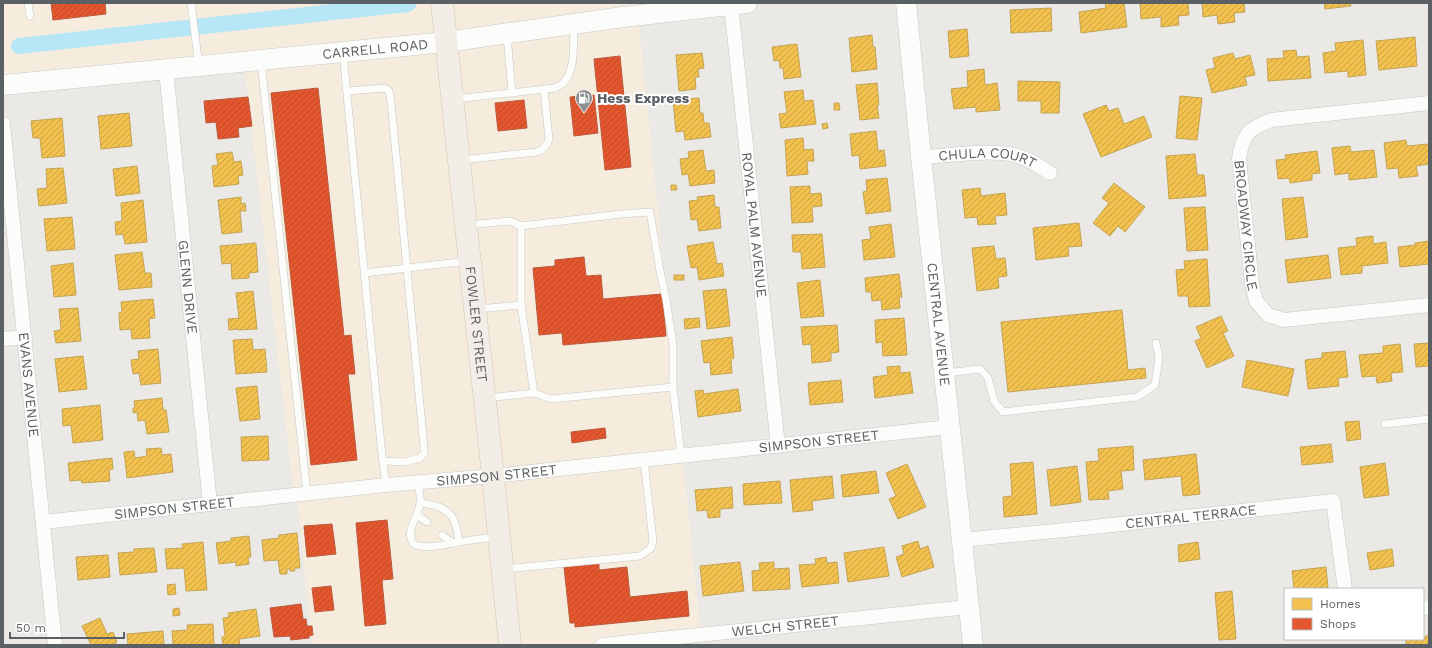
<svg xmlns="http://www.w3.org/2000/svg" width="1432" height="648" font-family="'Work Sans',sans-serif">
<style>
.commercial{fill:#f6ecdd}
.homes{fill:url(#homes-hatch);stroke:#c4a455}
.shops{fill:url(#shops-hatch);stroke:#bb5a3e}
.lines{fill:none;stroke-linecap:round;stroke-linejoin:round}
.canal{stroke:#b7e7f7;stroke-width:16}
.lane-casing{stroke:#c6c7c6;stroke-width:8}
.street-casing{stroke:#c6c7c6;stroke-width:15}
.secondary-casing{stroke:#c7c8c8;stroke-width:21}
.primary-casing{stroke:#d5c5b1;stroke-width:23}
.lane{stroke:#fcfcfb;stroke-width:7}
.street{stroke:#fcfcfb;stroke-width:14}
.secondary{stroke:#fcfcfb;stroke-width:20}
.primary{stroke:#f2eee7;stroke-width:22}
.labels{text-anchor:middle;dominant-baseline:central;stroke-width:4;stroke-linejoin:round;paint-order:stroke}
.street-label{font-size:14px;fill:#5a6064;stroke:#fff}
.poi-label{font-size:14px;font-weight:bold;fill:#5a6064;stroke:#fff;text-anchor:start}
</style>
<defs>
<pattern id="homes-hatch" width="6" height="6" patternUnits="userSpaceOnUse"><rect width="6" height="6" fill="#f2c14e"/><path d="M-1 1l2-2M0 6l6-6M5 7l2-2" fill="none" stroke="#c7a044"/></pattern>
<pattern id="shops-hatch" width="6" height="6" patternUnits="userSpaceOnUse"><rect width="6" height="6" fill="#e4572e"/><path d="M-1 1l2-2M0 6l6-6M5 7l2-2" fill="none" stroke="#bc4b2b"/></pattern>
</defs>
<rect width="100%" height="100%" fill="#ebe9e5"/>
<!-- commercial -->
<g class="commercial">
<path d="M3 3H434L437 33 5 76 3 56Z"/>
<path d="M450 3H637L638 6 453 31Z"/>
<path d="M639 24 701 639 650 645H517L455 49Z"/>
<path d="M439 51 501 645H312L297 497H294L245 70Z"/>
</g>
<!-- homes -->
<g class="homes">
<path d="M1105 3H1124L1127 27 1081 33 1079 12 1106 8Z"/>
<path d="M1140 3H1188L1189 15 1178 16 1179 25 1161 27V17L1141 19Z"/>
<path d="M1202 3H1244L1245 12 1234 13 1235 22 1218 24 1217 15 1203 17Z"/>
<path d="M1324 3H1350L1351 6 1325 9Z"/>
<path d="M1051 8 1052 31 1011 33 1010 10Z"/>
<path d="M967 29 969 56 950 58 948 31Z"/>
<path d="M872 35 873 47H875L877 69 852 72 849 38Z"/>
<path d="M1415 37 1417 66 1379 70 1376 41Z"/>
<path d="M1363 40 1366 75 1348 77V71L1325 73 1323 53 1336 51 1335 43Z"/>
<path d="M797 44 801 77 784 79 783 68H780L779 60 774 61 772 47Z"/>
<path d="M1296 50 1297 57 1309 56 1311 78 1268 81 1267 59 1284 58 1283 51Z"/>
<path d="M702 53 704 68 698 69 699 77H695L696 89 679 91 676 55Z"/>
<path d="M1233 53 1235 59 1250 55 1255 75 1245 77 1247 85 1212 93 1206 70 1215 68 1213 58Z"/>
<path d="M984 69 985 85 997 83 1000 110 976 112V107L954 109 951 89 968 87 967 71Z"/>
<path d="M1018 81 1060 82 1059 113H1041V101H1018Z"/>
<path d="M877 83 879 105H877L879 118 860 120 856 85Z"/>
<path d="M803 90 804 101 813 100 816 124 781 128 779 114 787 113 784 92Z"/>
<path d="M1180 96 1202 98 1197 140 1176 138Z"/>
<path d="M699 98 700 113H703L704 123H709L711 137 685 140 684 131 676 132 673 100Z"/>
<path d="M834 103H839L840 110H834Z"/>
<path d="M1106 105 1109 111 1118 108 1124 124 1144 116 1152 137 1101 157 1083 114Z"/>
<path d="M129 113 132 146 101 149 98 116Z"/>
<path d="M62 118 65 156 42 158 40 138H33L31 121Z"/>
<path d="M827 123 828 128 823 129 822 124Z"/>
<path d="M876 131 878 151 884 150 886 166 860 169 859 155 852 156 850 134Z"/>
<path d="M803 138 804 150 813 149 814 161H807L808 174 787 176 785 140Z"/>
<path d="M1406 140 1407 146 1429 144V164L1416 166 1418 176 1399 178 1398 168 1387 169 1384 143Z"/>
<path d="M1350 146 1351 152 1374 150 1377 177 1349 180V173L1335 175 1332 148Z"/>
<path d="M703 150 706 171 714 170 715 183 690 186 688 174 682 175 680 159 689 158 688 152Z"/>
<path d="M1317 151 1320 173 1312 174V180L1290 183 1289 178 1278 179 1276 160 1286 159 1285 155Z"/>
<path d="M232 152 234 162 241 161 243 175 238 176 239 184 214 187 212 166 218 165 216 154Z"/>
<path d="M1195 154 1197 175H1204L1206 196 1169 199 1166 156Z"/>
<path d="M137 166 140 193 116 196 113 169Z"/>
<path d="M63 168 67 203 39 206 37 189 47 188 46 169Z"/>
<path d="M887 178 891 211 866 214 863 192 867 191 866 180Z"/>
<path d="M1114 183 1145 207 1125 232 1118 226 1110 236 1093 223 1109 203 1102 198Z"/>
<path d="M671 185H676L677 190H671Z"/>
<path d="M810 186V194L821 193 822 206 812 207 813 222 792 223 790 187Z"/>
<path d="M980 188 981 196 1005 193 1007 215 995 216 996 224 978 225 977 217 965 218 962 190Z"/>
<path d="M714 195 715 207H719L721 228 699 231 697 219 691 220 689 201 698 200 697 197Z"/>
<path d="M241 197V204L245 203 246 211H240L242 232 222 234 218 200Z"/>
<path d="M1303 197 1308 237 1286 240 1282 199Z"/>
<path d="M143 200 147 242 125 244 123 234 116 235 115 222 122 221 121 203Z"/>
<path d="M1205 207 1208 250 1187 251 1184 208Z"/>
<path d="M72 217 75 249 47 251 44 219Z"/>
<path d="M1079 223 1082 246 1068 247 1069 256 1036 260 1033 228Z"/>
<path d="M891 224 895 257 864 260 862 240 871 239 869 227Z"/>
<path d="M822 234 825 267 802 269 801 252H793L792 235Z"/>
<path d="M1373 236V244L1386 242 1388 263 1362 266V273L1341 275 1338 248 1357 246 1356 238Z"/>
<path d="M1429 241V264L1400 267 1398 247 1415 245V243Z"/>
<path d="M713 242 717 264 722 263 724 276 699 280 697 267 691 268 687 246Z"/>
<path d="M256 243 258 272 249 273V278L232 279 231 263 222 264 220 246Z"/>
<path d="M994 246 996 259 1005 258 1007 276 998 277 999 288 977 291 972 248Z"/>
<path d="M142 252 145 273H151L152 287 119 290 115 255Z"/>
<path d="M1328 255 1331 278 1288 283 1285 260Z"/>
<path d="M1207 259 1210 306 1189 307 1188 296H1178L1176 270 1185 269 1184 261Z"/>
<path d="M73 263 76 295 54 297 51 266Z"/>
<path d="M899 274 902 297H899L900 308 882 310 881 300 872 301 871 292H866L865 278Z"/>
<rect x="674" y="275" width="10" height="5"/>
<path d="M820 280 824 316 801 318 797 283Z"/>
<path d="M726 289 730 326 707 329 703 291Z"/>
<path d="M253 291 257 329 238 330V329L229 330 228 319 239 318 236 293Z"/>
<path d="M153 299 155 318 149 319 150 338 132 339 131 329 120 330 119 313 122 312 121 302Z"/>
<path d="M78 308 81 341 56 343 54 331 61 330 59 309Z"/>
<path d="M1122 310 1128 370 1145 368 1146 378 1008 392 1001 322Z"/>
<path d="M1221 316 1228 331 1223 333 1234 356 1207 368 1195 341 1201 338 1196 327Z"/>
<path d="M699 318 700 327 685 329 684 319Z"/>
<path d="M904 318 907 355 883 356 882 342 876 343 875 320Z"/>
<path d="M837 325 839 352 831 353V361L812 363 811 344 803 345 801 327Z"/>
<path d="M732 337 734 358 731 359 732 373 711 375 710 362 704 363 701 341Z"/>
<path d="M252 339 253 350 265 349 267 372 236 374 233 340Z"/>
<path d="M1429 343V366L1416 367 1414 344Z"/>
<path d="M1400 344 1403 372 1391 373 1392 381 1377 383 1376 376 1362 377 1359 355 1383 353V346Z"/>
<path d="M158 349 161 383 141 385 139 373 133 374 131 360 139 359 138 351Z"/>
<path d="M1345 351 1348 377 1338 378 1339 386 1308 389 1305 360 1322 358V353Z"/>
<path d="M83 356 87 389 59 392 55 359Z"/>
<path d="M1247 360 1294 369 1288 396 1242 387Z"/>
<path d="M900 366V373L910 372 913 393 875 398 873 377 888 375 887 367Z"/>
<path d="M841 380 843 402 810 405 808 383Z"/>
<path d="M257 386 260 419 240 421 236 388Z"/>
<path d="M738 389 741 411 698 417 695 391 703 390 704 394Z"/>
<path d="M162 398 163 410H166L169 432 147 434 145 420 138 421 137 412 133 413V408H135L134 401Z"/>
<path d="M100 405 103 440 73 443 71 425 63 426 62 409Z"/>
<path d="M1359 421 1361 439 1347 441 1345 422Z"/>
<path d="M268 436 269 460 242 461 241 437Z"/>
<path d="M1331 444 1333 462 1302 465 1300 447Z"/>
<path d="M1133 446 1134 470 1121 471 1123 489 1108 491 1109 499 1089 500 1086 462 1099 461 1098 449Z"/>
<path d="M161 448 162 455 171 454 173 472 127 478 124 452 134 451 135 458 147 456 146 449Z"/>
<path d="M1196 454 1200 494 1183 496 1181 476 1145 480 1143 460Z"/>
<path d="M112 458 113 469 109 470 110 481 82 483 81 480 70 481 68 463Z"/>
<path d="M1033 462 1037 514 1004 517 1003 497 1012 496 1010 464Z"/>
<path d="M1385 463 1389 495 1364 498 1360 467Z"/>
<path d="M907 464 926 507 898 519 889 499 896 496 886 473Z"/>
<path d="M1077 466 1081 502 1051 506 1047 470Z"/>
<path d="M876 471 879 493 843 497 841 475Z"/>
<path d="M832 476 834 498 812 501 813 510 793 512 790 480Z"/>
<path d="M780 481 782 503 744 505 743 484Z"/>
<path d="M732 487 733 508 720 509V517L708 518 707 510 697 511 695 490Z"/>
<path d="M297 533 300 568H294L295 571H290V569H287V574H280L278 560 264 561 262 540 279 538V535Z"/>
<path d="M249 536 251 557H248L249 564 236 566V562L219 564 216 543 231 541V538Z"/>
<path d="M918 541 920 549 928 546 934 567 902 577 896 557 904 554 902 546Z"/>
<path d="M203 542 207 590 186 591 184 568 167 569 165 549 183 548 182 544Z"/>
<path d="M1198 542 1200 559 1179 562 1178 545Z"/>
<path d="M884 547 889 576 848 582 844 553Z"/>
<path d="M154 548 157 572 120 575 118 553 134 552V549Z"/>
<path d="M1392 549 1394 566 1370 570 1367 553Z"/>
<path d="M108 555 110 577 78 580 76 557Z"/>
<path d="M826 557 827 563 837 562 839 583 802 587 799 565 816 564 815 559Z"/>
<path d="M740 562 744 591 703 596 700 566Z"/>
<path d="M774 562V569L789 568 790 589 753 591 752 571 760 570 759 563Z"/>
<path d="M1326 567 1328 588 1294 589 1292 571Z"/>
<path d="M175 584 176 594 168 595 167 585Z"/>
<path d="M1232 591 1236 639 1219 640 1215 593Z"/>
<path d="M179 608 180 615 173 616V609Z"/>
<path d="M256 609 260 636 239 639 240 645H223L222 637 225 636 223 618 229 617 228 613Z"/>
<path d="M100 618 107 634 113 632 117 642 114 644 115 645H91L82 626Z"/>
<path d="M213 624 214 645H173L172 631 188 630 187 625Z"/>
<path d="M163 631 164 645H128L127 634Z"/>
<path d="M1428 634H1429V645H1406V639H1423V637L1428 636Z"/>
</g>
<!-- shops -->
<g class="shops">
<path d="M51 3H105L106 14 53 20Z"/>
<path d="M620 56 631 167 605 170 594 59Z"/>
<path d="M318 88 344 336 351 335 355 374H348L357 460 311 465 271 93Z"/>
<path d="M594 95 598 133 574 136 570 97Z"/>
<path d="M248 97 252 126 238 128 239 137 218 139 216 122 206 123 204 101Z"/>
<path d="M524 100 527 128 498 131 495 103Z"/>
<path d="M584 257 586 276 601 275 603 299 662 294 666 336 563 345 562 333 539 335 533 268 555 266V260Z"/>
<path d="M605 428 606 438 572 443 571 432Z"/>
<path d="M387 520 393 579 382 580 386 624 365 626 356 523Z"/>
<path d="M332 524 336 554 307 557 304 526Z"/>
<path d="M599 563V570L627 567 630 597 687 591 689 616 575 627V623H570L564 567Z"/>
<path d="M331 586 334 610 315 612 312 588Z"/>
<path d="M301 604 303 619H306L307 626H312L313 635 309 636V638L291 640 290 636 274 637 270 608Z"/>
</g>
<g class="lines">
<!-- canal -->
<path class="canal" d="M19 46 408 4"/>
<!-- lane casing -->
<g class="lane-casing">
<g id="lane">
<path d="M28 3 30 16"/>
<path d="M191 3 199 66"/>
<path d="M507 35 512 93"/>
<path d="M343 53 382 455 386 485"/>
<path d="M261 61 307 494"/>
<path d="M347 91 385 88 389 91 391 102 424 447V453L420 458 405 462 384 461"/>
<path d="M455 99 555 88C558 86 561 85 563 83 576 72 573 42 574 26"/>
<path d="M461 160 537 152C544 149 547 146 549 139L544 89"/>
<path d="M468 225 510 221 521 226V305L534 393"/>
<path d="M521 226 621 214 650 212 660 271 666 299 673 345V387"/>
<path d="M364 273 468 261"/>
<path d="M478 309 521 305"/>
<path d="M946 373 980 369 988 378 994 401 1003 412 1137 397 1155 385 1159 357 1156 343"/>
<path d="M487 398 534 393 551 399 673 387 681 456"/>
<path d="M1385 424 1429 419"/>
<path d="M418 482C419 489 421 497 420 504 418 517 403 534 415 545 432 550 448 543 465 541 476 539 486 538 497 537"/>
<path d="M420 503C433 504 450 508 455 523 457 528 458 536 459 542"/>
<path d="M417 515 427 522"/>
<path d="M442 535 453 543"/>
<path d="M504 569 640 556 651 548 653 541 644 460"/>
</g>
</g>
<!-- street casing -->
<g class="street-casing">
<g id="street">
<path id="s1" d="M731 5 778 446"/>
<path id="s2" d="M166 70 210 504"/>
<path id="s3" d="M1429 103 1271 120C1248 129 1243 134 1239 158L1252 284 1256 301 1268 315 1284 320 1429 305"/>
<path id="s4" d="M3 124 55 645"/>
<path id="s5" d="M921 157C947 156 989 149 1014 155 1028 158 1039 166 1050 173"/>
<path d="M3 339 25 337"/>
<path id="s6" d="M43 522 386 485 493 476 949 427"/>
<path id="s7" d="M961 540 1075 529 1333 501 1345 589"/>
<path d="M1423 608 1429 607"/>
<path id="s8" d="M602 645 968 607"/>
</g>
</g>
<!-- secondary casing -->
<g class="secondary-casing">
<g id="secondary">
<path id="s9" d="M906 3 921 157 973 645"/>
<path id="s10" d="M3 85 446 42 623 17 747 3"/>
</g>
</g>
<!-- primary casing -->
<g class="primary-casing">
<g id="primary">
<path id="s11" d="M442 3 493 476 510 645"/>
</g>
</g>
<!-- lane -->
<use href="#lane" class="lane"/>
<!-- street -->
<use href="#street" class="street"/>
<!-- secondary -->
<use href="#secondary" class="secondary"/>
<!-- primary -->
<use href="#primary" class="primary"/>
</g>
<!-- icons -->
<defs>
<g id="fuel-pin" transform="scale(0.9)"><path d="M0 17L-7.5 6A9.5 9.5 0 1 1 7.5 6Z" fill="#8d9091" stroke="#fff"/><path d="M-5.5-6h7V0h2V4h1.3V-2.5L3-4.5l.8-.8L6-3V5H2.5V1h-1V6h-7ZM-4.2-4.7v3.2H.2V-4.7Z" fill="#fff"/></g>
</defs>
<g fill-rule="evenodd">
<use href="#fuel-pin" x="584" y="98"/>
</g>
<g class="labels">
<!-- street labels -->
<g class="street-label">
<text stroke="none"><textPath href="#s10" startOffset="374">CARRELL ROAD</textPath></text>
<text stroke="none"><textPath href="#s5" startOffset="67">CHULA COURT</textPath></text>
<text stroke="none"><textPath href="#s1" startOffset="221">ROYAL PALM AVENUE</textPath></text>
<text stroke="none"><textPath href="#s3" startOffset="280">BROADWAY CIRCLE</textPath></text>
<text stroke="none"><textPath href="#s2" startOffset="218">GLENN DRIVE</textPath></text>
<text stroke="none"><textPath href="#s11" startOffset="323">FOWLER STREET</textPath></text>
<text stroke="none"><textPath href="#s9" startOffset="323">CENTRAL AVENUE</textPath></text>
<text stroke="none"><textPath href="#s4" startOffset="262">EVANS AVENUE</textPath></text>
<text stroke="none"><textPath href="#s6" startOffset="780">SIMPSON STREET</textPath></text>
<text stroke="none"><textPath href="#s6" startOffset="456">SIMPSON STREET</textPath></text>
<text stroke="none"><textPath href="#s6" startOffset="132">SIMPSON STREET</textPath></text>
<text stroke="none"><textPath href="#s7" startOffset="231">CENTRAL TERRACE</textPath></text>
<text stroke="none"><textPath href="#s8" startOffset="184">WELCH STREET</textPath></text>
</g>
<!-- poi labels -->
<g class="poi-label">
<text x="597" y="98">Hess Express</text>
</g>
</g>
<!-- border -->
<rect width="1432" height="648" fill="none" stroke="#5a6064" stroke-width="8"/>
<!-- legend -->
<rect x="1284" y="588" width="140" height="52" fill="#ffffff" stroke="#bdbfc1"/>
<rect x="1292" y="598" width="20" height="12" fill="#f2c14e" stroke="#bdbfc1"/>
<text x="1320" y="608" font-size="12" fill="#5a6064">Homes</text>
<rect x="1292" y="618" width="20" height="12" fill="#e4572e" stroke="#bdbfc1"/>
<text x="1320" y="628" font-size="12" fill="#5a6064">Shops</text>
<!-- scale -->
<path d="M10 632v6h114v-6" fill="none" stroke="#5a6064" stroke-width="2"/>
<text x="16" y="632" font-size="12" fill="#5a6064" stroke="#ffffff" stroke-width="3" paint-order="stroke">50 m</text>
</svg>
